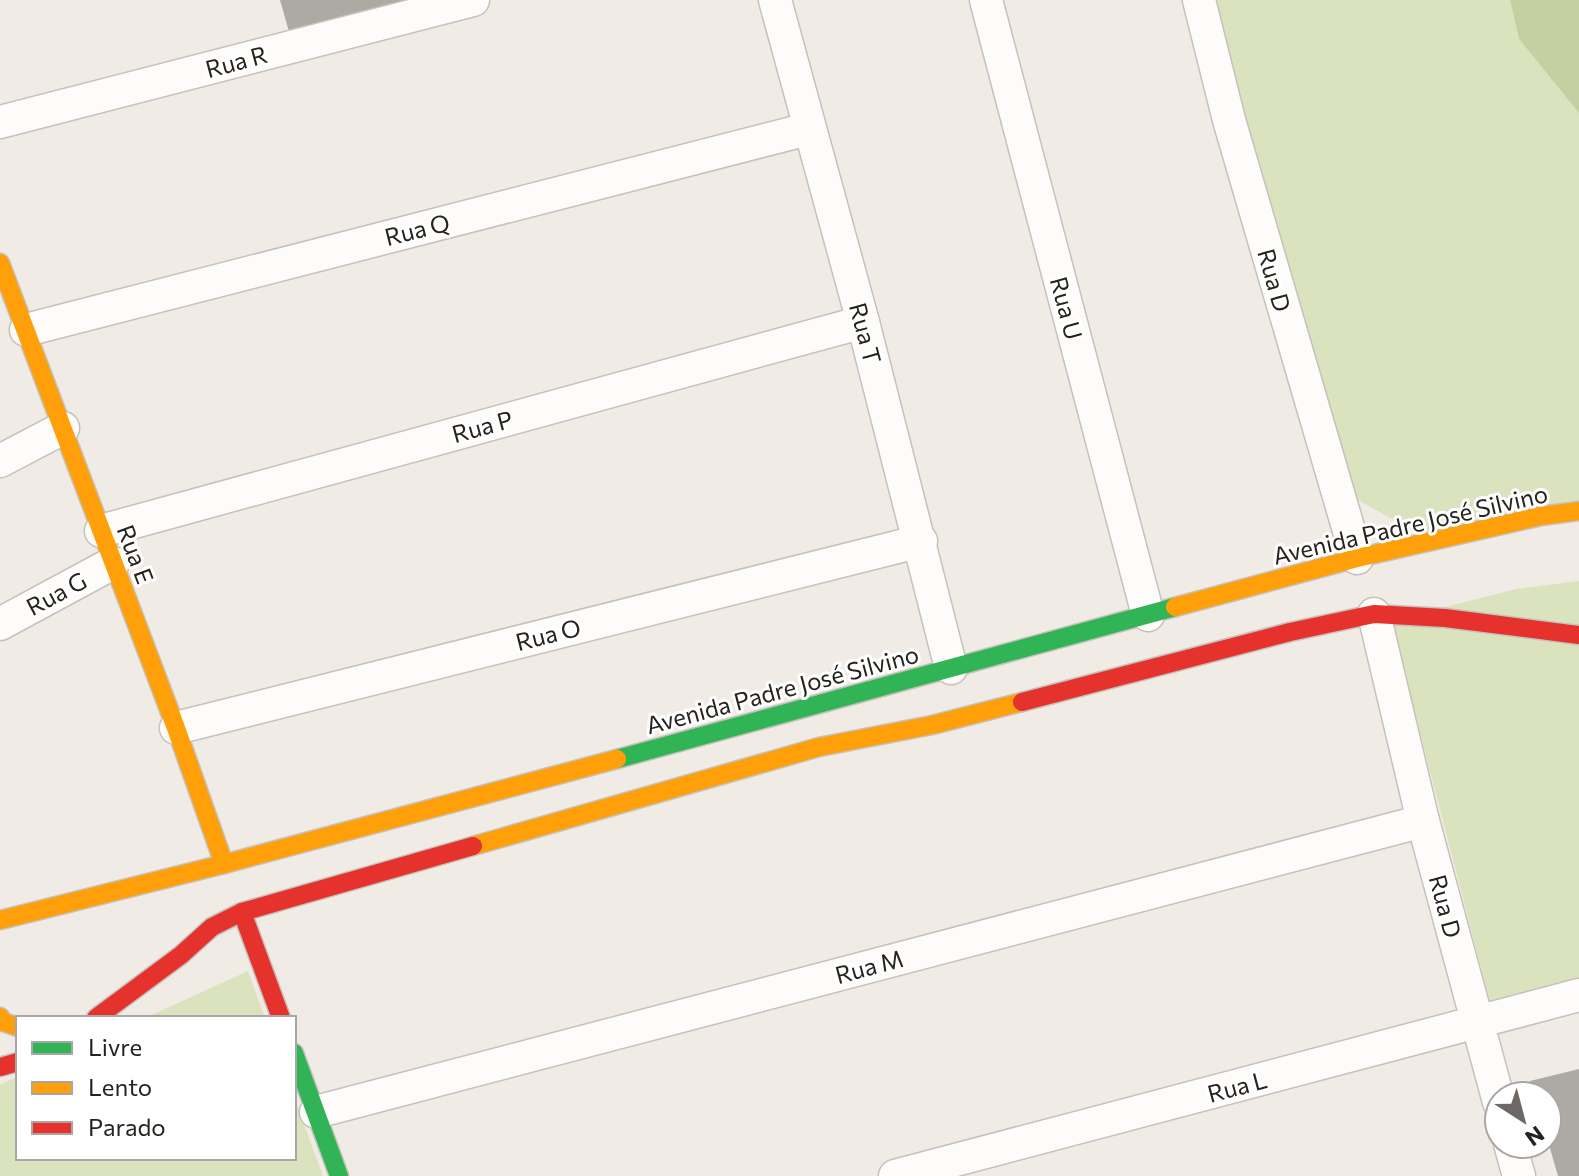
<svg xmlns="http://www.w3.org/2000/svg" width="1579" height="1176" font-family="Commissioner,sans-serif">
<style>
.green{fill:#dae3be}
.forest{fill:#c5d0a2}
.building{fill:#adaaa4}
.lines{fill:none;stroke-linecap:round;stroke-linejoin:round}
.street-casing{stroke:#c5c1bc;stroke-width:35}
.fast-casing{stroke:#c5c1bc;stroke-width:21}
.slow-casing{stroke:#c5c1bc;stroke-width:21}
.jam-casing{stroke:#c5c1bc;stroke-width:21}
.street{stroke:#fdfcfb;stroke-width:32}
.fast{stroke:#30b455;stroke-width:18}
.slow{stroke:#ff9f0a;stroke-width:18}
.jam{stroke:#e5322d;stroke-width:18}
.labels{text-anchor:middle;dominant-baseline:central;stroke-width:6;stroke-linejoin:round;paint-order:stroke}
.street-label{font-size:24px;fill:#26221e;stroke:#fff}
</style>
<rect width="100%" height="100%" fill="#f0ebe4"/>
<!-- green -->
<g class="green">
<path d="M1214 0H1510L1519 39 1579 113V513L1418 533 1354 498 1227 54Z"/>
<path d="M1579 581V984L1491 1006 1391 621 1516 589Z"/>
<path d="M248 971 265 1018H145Z"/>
<path d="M18 1076V1158H294V1097L323 1176H0V1085Z"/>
</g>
<!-- forest -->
<path class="forest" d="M1510 0H1579V113L1519 39Z"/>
<!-- building -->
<g class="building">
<path d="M280 0H409L290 35Z"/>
<path d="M1579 1069V1176H1558L1547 1138V1096H1535L1530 1081Z"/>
</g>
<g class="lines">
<!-- street casing -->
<g class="street-casing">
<g id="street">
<path d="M775 0 863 322 951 668"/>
<path d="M986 0 1148 615"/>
<path d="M1199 0 1229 120 1357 558"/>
<path d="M0 122 473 0"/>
<path d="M26 330 808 129"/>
<path d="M0 461 63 428"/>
<path d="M101 531 863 322"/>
<path d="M1374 614 1423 821 1499 1102"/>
<path d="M0 624 113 563"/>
<path d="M176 728 921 541"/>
<path d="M316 1112 1423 821"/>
<path d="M1510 1144 1519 1176"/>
<path d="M895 1176 1579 995"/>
</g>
</g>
<!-- fast casing -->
<g class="fast-casing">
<g id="fast">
<path d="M617 759 1175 607"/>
<path d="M294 1053 339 1176"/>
</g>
</g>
<!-- slow casing -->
<g class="slow-casing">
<g id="slow">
<path d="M0 263 176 728 224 864"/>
<path d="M1175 607 1357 558 1541 516 1579 511"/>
<path d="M473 846 819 747 932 725 1022 702"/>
<path d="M0 920 224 864 617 759"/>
<path d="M0 1017 3 1022 18 1027"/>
</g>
</g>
<!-- jam casing -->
<g class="jam-casing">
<g id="jam">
<path d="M1022 702 1290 632 1374 614 1445 618 1579 635"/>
<path d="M242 912 281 1018"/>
<path d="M96 1018 181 955 212 927 242 912 473 846"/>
<path d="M0 1067 18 1062"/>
</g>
</g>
<!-- street -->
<use href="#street" class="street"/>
<!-- fast -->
<use href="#fast" class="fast"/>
<!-- slow -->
<use href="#slow" class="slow"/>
<!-- jam -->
<use href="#jam" class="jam"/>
</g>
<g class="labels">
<!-- street labels -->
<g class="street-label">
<text transform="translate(236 61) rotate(-15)">Rua R</text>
<text transform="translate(417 229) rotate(-14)">Rua Q</text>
<text transform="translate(1275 280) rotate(74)">Rua D</text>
<text transform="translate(1067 308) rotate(75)">Rua U</text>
<text transform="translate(866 333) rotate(75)">Rua T</text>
<text transform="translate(482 426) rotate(-15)">Rua P</text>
<text transform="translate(1410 524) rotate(-13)">Avenida Padre José Silvino</text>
<text transform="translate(136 554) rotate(69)">Rua E</text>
<text transform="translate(56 593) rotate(-28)">Rua G</text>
<text transform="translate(548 634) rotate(-14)">Rua O</text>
<text transform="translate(782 689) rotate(-15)">Avenida Padre José Silvino</text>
<text transform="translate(1446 906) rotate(75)">Rua D</text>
<text transform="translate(869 966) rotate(-15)">Rua M</text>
<text transform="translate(1237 1086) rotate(-15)">Rua L</text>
</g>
</g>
<!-- legend -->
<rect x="16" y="1016" width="280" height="144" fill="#ffffff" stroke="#a8a7a5" stroke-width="2"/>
<rect x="32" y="1042" width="40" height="12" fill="#30b455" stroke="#a8a7a5" stroke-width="2"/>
<text x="88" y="1056" font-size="24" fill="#26221e">Livre</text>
<rect x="32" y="1082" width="40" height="12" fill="#ff9f0a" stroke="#a8a7a5" stroke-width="2"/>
<text x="88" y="1096" font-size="24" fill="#26221e">Lento</text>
<rect x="32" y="1122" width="40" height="12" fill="#e5322d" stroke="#a8a7a5" stroke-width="2"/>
<text x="88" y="1136" font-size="24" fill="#26221e">Parado</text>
<!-- north arrow -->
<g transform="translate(1523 1120) rotate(144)"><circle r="38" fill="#ffffff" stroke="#a8a7a5" stroke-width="2"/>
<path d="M0-6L14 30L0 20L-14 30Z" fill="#6d6863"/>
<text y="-12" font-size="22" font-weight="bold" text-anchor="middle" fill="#26221e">N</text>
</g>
</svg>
